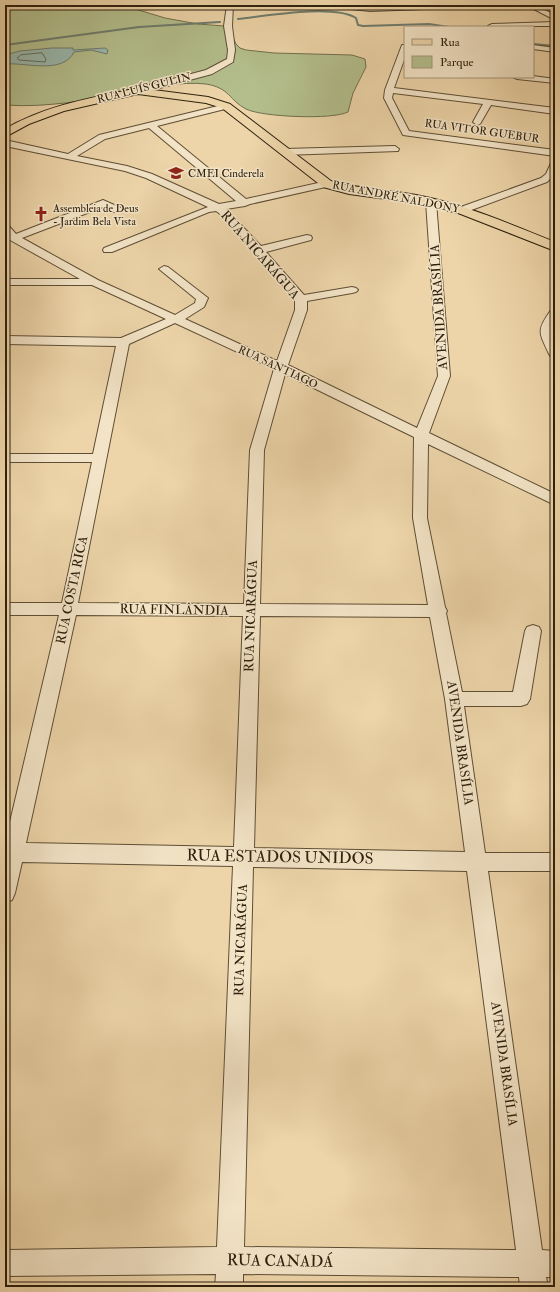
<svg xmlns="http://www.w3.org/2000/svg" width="560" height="1292" font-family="'IM FELL Double Pica',serif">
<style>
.green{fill:#b3be8c;stroke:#70704d}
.water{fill:#99b8ad;stroke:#6e7c6d}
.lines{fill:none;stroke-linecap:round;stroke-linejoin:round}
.shore{stroke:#646c5e;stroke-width:1}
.stream{stroke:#6e7c6d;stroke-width:2}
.minor-casing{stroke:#5e4e35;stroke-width:2}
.major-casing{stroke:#2e210e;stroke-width:2}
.minor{fill:#f3e4c7;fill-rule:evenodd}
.major{fill:#edd5a9;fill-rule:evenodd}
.labels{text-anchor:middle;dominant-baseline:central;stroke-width:3;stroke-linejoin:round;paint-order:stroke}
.far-street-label{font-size:11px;fill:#2e210e;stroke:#f3e4c7}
.far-poi-label{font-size:11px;fill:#2e210e;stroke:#f3e4c7;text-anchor:start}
.street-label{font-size:13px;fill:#2e210e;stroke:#f3e4c7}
.near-street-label{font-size:16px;fill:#2e210e;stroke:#f3e4c7}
</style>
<rect width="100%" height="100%" fill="#edd5a9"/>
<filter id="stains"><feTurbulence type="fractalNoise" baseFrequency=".005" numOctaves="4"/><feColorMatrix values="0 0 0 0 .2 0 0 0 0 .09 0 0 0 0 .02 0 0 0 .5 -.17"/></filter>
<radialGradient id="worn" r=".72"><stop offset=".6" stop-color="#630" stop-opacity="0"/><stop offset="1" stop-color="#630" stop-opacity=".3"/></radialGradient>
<!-- green -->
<path class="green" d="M5 5H122L165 18 198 24 224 26 230 31 236 44 240 48 246 50 274 53 352 55 365 59 366 67 353 93 348 112C332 120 262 117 246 109 229 100 230 88 206 84 180 81 153 88 128 93 87 100 47 108 5 105Z"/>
<!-- water -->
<path class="water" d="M52 48H73V50L105 48 108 50 107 54 91 50 74 52C63 75 24 62 5 64V55L20 51Z"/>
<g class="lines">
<!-- shore -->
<path class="shore" d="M42 53 46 59 45 62 19 60 17 58 21 55Z"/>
<!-- stream -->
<g class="stream">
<path d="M238 19C266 16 333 4 356 18L358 25 363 26 429 24 449 27"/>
<path d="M533 44 555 46"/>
<path d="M5 45 139 27 220 22"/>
</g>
<!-- minor casing -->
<g class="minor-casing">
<g id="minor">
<path d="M227 5H233L232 26 235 50 233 62 212 74 141 93H135V89L206 70 227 59 228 50 224 26Z"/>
<path d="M329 5 370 7 483 5 480 7 370 11 332 7Z"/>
<path d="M526 5H534L555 15V20Z"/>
<path d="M555 22V26H488L492 24Z"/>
<path d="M402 45H405V57L394 88 555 108V114L491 105 480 124 477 125 473 122 483 104 393 93 392 98 409 131 555 150V156L403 135 384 98 385 90Z"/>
<path d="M533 45 555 48V52L533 49Z"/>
<path d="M533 76 555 79V83L517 79 513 77Z"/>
<path d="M226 104 230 106 229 108 157 126 246 199 327 181 330 182 332 184 330 186 250 204 245 206 226 209 261 246 307 235 311 236 312 238 311 240 266 252 304 295 352 287 356 288 358 290 356 292 352 293 307 301V310L288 365 417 428 438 376 426 202 431 199 434 200 436 202 450 376 429 433 555 494V505L428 444 427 518 445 607 447 611 446 613 462 692H513L525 631 527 627 533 625 539 627 541 631 530 699 527 704 521 706H464L485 853H555V871H488L542 1250 555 1251V1277H546L548 1287H520L519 1277 243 1274V1287H215L216 1274 5 1276V1250L217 1247 233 866 22 862 15 893 12 900 5 903V843L59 615H5V603H62L92 462H5V454H93L116 346 5 344V336L121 338 166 319 92 285H5V279H80L10 240 5 234V225L9 226 16 234 103 200 121 208 122 210 121 212H113L103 207 22 238 98 280 175 315 195 303 196 299 159 269 164 266 168 267 208 298 204 307 185 319 277 361 295 310V299L224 217 216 211 209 212 112 252H104L103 250 104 248 208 207 146 178 125 171 5 146V140L68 154 99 135ZM149 128 236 201 219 204 152 174 127 166 77 156 105 139ZM175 323 274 369 250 450 244 604 78 603 129 344ZM285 374 414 437 413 518 428 605 260 604 264 450ZM76 615 243 616 234 847 26 843ZM260 616 430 617 445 699 465 852 254 848ZM253 867 467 871 516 1250 244 1247Z"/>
<path d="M395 146 399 149 398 151 284 155 279 152 284 149Z"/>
<path d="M555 160V174L547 182 466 212H458L457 210 458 208 541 178 546 174 552 161Z"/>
<path d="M555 309V322L552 327V334L555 341V358L551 357 549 354C539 332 536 331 551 310Z"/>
</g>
</g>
<!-- major casing -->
<g class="major-casing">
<path id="major" d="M138 88 208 97 230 104 331 181C359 189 388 190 416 195 465 204 509 224 555 242V251L458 213 416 203 349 194 323 187 222 108 206 103 138 94 64 111 29 124 5 137V129C46 105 92 98 138 88Z"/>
</g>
<!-- minor -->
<use href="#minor" class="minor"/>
<!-- major -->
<use href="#major" class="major"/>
</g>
<!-- icons -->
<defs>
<g id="school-bare" transform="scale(1.2)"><path d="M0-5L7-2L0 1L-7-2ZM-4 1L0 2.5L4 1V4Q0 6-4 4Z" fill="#8f2418" stroke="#f3e4c7" stroke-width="2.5" paint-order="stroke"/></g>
<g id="church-bare" transform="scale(1.2)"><path d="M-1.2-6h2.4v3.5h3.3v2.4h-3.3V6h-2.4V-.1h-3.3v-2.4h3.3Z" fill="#8f2418" stroke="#f3e4c7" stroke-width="2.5" paint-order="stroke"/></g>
</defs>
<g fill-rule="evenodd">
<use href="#school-bare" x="176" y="173"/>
<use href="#church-bare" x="41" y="214"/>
</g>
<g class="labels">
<!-- far-street labels -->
<g class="far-street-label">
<text transform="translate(144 88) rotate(-14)">RUA LUÍS GULIN</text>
<text transform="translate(482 131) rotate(8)">RUA VITOR GUEBUR</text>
<text transform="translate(396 197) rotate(11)">RUA ANDRÉ NALDONY</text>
<text transform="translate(278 367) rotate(25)">RUA SANTIAGO</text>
</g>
<!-- far-poi labels -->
<g class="far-poi-label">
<text x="188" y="173">CMEI Cinderela</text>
<text x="53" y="208">Assembleia de Deus<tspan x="53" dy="13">- Jardim Bela Vista</tspan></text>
</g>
<!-- street labels -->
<g class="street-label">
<text transform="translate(260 255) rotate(49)">RUA NICARÁGUA</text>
<text transform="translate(439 307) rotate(-94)">AVENIDA BRASÍLIA</text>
<text transform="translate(72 590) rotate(-78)">RUA COSTA RICA</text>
<text transform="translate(174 610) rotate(1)">RUA FINLÂNDIA</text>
<text transform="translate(251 616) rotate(-88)">RUA NICARÁGUA</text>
<text transform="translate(460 743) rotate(82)">AVENIDA BRASÍLIA</text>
<text transform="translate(241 940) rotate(-88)">RUA NICARÁGUA</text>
<text transform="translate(504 1064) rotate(82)">AVENIDA BRASÍLIA</text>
</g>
<!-- near-street labels -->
<g class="near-street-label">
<text transform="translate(280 857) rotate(1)">RUA ESTADOS UNIDOS</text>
<text transform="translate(280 1261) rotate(1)">RUA CANADÁ</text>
</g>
</g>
<!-- margin -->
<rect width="560" height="1292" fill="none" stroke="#edd5a9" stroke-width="20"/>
<rect x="6" y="6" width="548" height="1280" fill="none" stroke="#2e210e" stroke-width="2"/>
<rect x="10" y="10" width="540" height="1272" fill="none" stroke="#2e210e"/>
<!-- legend -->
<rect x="404" y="26" width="130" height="52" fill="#f3e4c7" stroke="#a4967d"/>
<rect x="412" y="39" width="20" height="6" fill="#edd5a9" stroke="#a4967d"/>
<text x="440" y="46" font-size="12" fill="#2e210e">Rua</text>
<rect x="412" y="56" width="20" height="12" fill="#b3be8c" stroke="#a4967d"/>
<text x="440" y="66" font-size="12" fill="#2e210e">Parque</text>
<rect width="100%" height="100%" filter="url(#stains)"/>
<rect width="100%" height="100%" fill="url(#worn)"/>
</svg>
